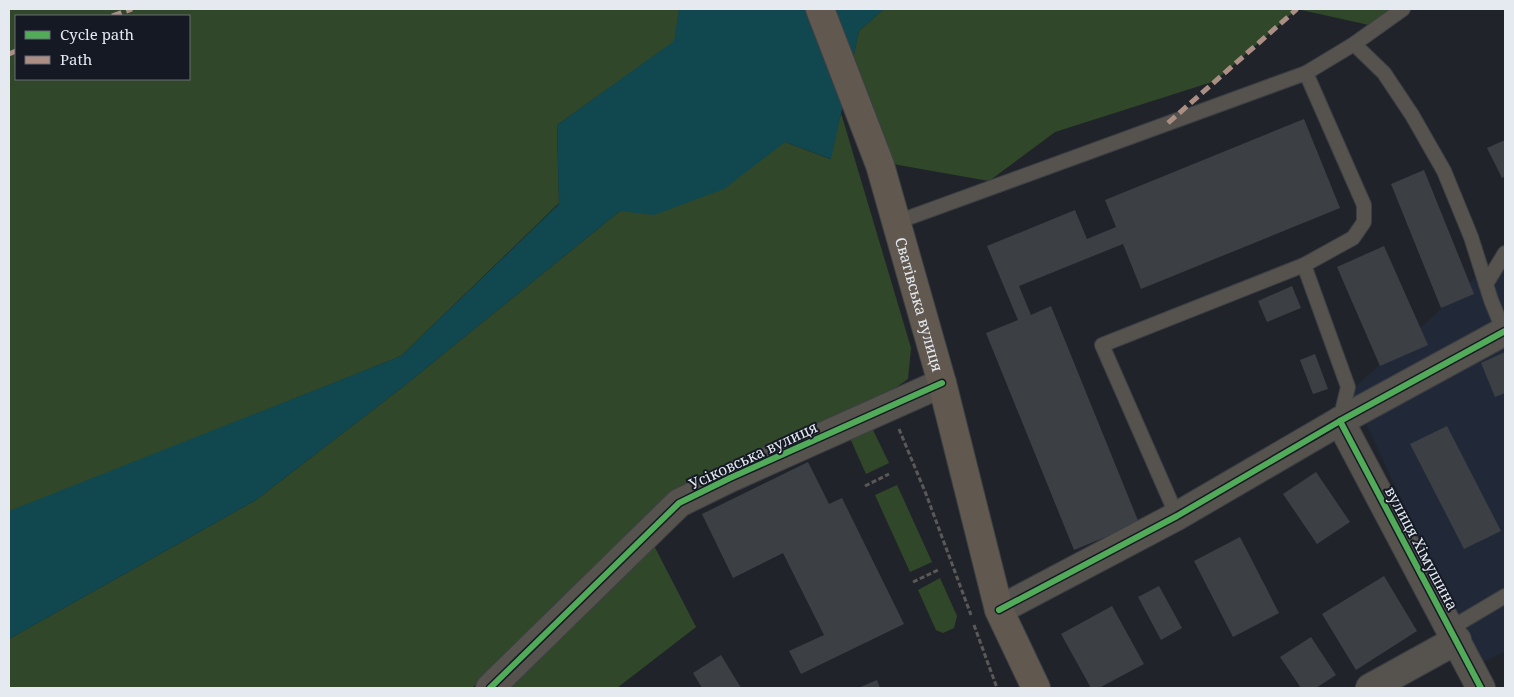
<svg xmlns="http://www.w3.org/2000/svg" width="1514" height="697" font-family="'Noto Serif',serif">
<style>
.built{fill:#212938}
.green{fill:#304829;fill-rule:evenodd}
.water{fill:#11474e}
.building{fill:#3c3f44}
.lines{fill:none;stroke-linecap:round;stroke-linejoin:round}
.service-casing{stroke:#3c4045;stroke-width:16}
.minor-casing{stroke:#3c4045;stroke-width:30}
.primary-casing{stroke:#3c4045;stroke-width:30}
.path{stroke:#5a5957;stroke-width:3;stroke-dasharray:5 2.5;stroke-linecap:butt}
.service{stroke:#56524d;stroke-width:14}
.minor{stroke:#56524d;stroke-width:28}
.primary{stroke:#615950;stroke-width:28}
.quiet{stroke:#ac8f84;stroke-width:5;stroke-dasharray:10 5;stroke-linecap:butt}
.cycleway-casing{stroke:#141924;stroke-width:9}
.cycleway{stroke:#51ab58;stroke-width:6}
.labels{text-anchor:middle;dominant-baseline:central;stroke-width:4;stroke-linejoin:round;paint-order:stroke}
.street-label{font-size:15px;fill:#e5e9f0;stroke:#141924}
</style>
<rect width="100%" height="100%" fill="#20242a"/>
<!-- built -->
<path class="built" d="M1505 251V652L1483 662 1454 613 1351 391Z"/>
<!-- green -->
<g class="green">
<path d="M9 9H679V10L675 41 557 125 559 203 401 356 141 460 9 524ZM16 16H189V79H16Z"/>
<path d="M884 9H1393L1378 27 1297 9 1215 81 1055 132 989 181 893 164 853 58 859 31Z"/>
<path d="M841 113 911 348 908 379 885 395 670 500 472 688H9V639L256 500 404 386 620 211 785 142 830 159Z"/>
<path d="M872 428 889 463 866 474 850 438Z"/>
<path d="M897 485 932 562 910 572 875 495Z"/>
<path d="M648 534 696 627 617 688H490Z"/>
<path d="M940 578 957 616 954 628 943 633 936 630 918 590Z"/>
</g>
<!-- water -->
<path class="water" d="M679 9H884L859 31 831 159 785 142 724 189 654 215 620 211 404 386 256 500 9 639V511L401 356 559 204 557 125 674 41Z"/>
<!-- building -->
<g class="building">
<path d="M1304 119 1340 208 1141 289 1123 244 1019 286 1031 315 1051 306 1139 523 1074 550 986 333 1018 320 987 246 1075 210 1087 239 1116 227 1105 200Z"/>
<path d="M1505 140V176L1502 178 1487 148Z"/>
<path d="M1424 170 1474 294 1441 308 1391 184Z"/>
<path d="M1384 246 1428 345 1380 366 1337 267Z"/>
<path d="M1292 286 1301 308 1267 322 1258 301Z"/>
<path d="M1505 352V393L1495 397 1481 363Z"/>
<path d="M1315 354 1328 389 1313 394 1300 360Z"/>
<path d="M1447 426 1501 531 1464 549 1410 444Z"/>
<path d="M808 462 829 504 842 498 904 624 801 674 789 651 824 635 783 553 733 578 702 514Z"/>
<path d="M1316 472 1350 522 1317 544 1283 494Z"/>
<path d="M1240 537 1279 613 1233 637 1194 561Z"/>
<path d="M1384 576 1417 631 1356 670 1322 614Z"/>
<path d="M1159 586 1182 628 1161 640 1138 597Z"/>
<path d="M1112 606 1144 664 1099 688H1091L1061 634Z"/>
<path d="M1311 637 1336 675 1316 688H1301L1280 657Z"/>
<path d="M721 655 741 688H702L693 673Z"/>
<path d="M877 680 880 688H858Z"/>
</g>
<g class="lines">
<!-- service casing -->
<g class="service-casing">
<g id="service">
<path d="M1354 44 1384 73 1412 115 1444 171 1471 237 1491 300 1504 332"/>
<path d="M1306 73 1354 44 1403 9"/>
<path d="M897 222 1306 73 1364 205V222L1353 238 1304 265 1102 345 1177 516"/>
<path d="M1304 265 1348 387 1340 420"/>
<path d="M1486 284 1505 253"/>
<path d="M1451 628 1505 596"/>
</g>
</g>
<!-- minor casing -->
<g class="minor-casing">
<g id="minor">
<path d="M1340 421 1481 688"/>
<path d="M999 610 1177 516 1340 421 1505 331"/>
<path d="M490 688 679 503 730 478 942 383"/>
<path d="M1370 688 1457 640"/>
</g>
</g>
<!-- primary casing -->
<g class="primary-casing">
<g id="primary">
<path id="s1" d="M820 9 880 165 942 383 999 610 1036 688"/>
</g>
</g>
<!-- path -->
<g class="path">
<path d="M899 429 926 494 971 615"/>
<path d="M865 486 889 474"/>
<path d="M913 582 938 570"/>
<path d="M974 625 997 688"/>
</g>
<!-- service -->
<use href="#service" class="service"/>
<!-- minor -->
<use href="#minor" class="minor"/>
<!-- primary -->
<use href="#primary" class="primary"/>
<!-- quiet -->
<g class="quiet">
<path d="M112 16 132 9"/>
<path d="M9 54 16 51"/>
<path d="M1168 123 1297 9"/>
</g>
<!-- cycleway casing -->
<g class="cycleway-casing">
<g id="cycleway">
<path d="M1340 421 1481 688"/>
<path d="M999 610 1177 516 1340 421 1505 331"/>
<path d="M490 688 679 503 730 478 942 383"/>
</g>
</g>
<!-- cycleway -->
<use href="#cycleway" class="cycleway"/>
</g>
<g class="labels">
<!-- street labels -->
<g class="street-label">
<text stroke="none"><textPath href="#s1" startOffset="312">Сватівська вулиця</textPath></text>
<text transform="translate(753 455) rotate(-25)">Усіковська вулиця</text>
<text transform="translate(1422 548) rotate(62)">вулиця Хімушина</text>
</g>
</g>
<!-- border -->
<rect width="1514" height="697" fill="none" stroke="#e5e9f0" stroke-width="20"/>
<!-- legend -->
<rect x="15" y="15" width="175" height="65" fill="#141924" stroke="#686c76"/>
<rect x="25" y="31" width="25" height="8" fill="#51ab58" stroke="#686c76"/>
<text x="60" y="40" font-size="15" fill="#e5e9f0">Cycle path</text>
<rect x="25" y="56" width="25" height="8" fill="#ac8f84" stroke="#686c76"/>
<text x="60" y="65" font-size="15" fill="#e5e9f0">Path</text>
</svg>
